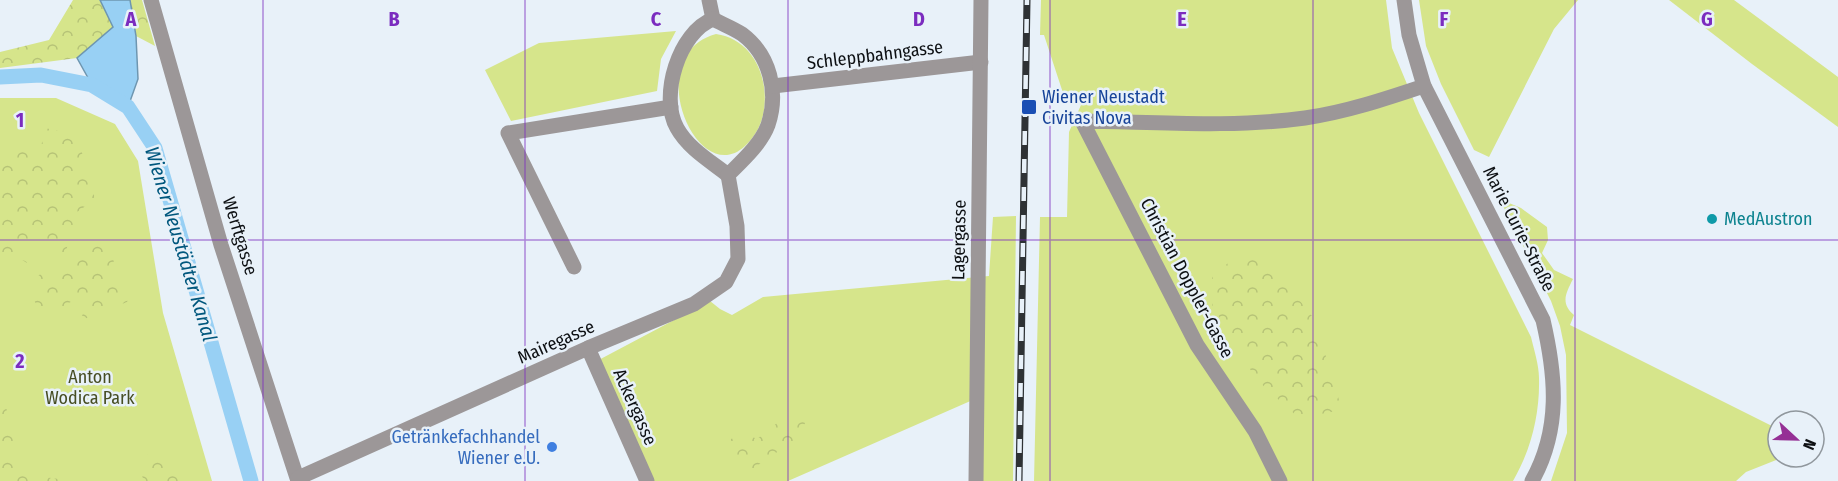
<svg xmlns="http://www.w3.org/2000/svg" width="1838" height="481" font-family="'Fira Sans Condensed',sans-serif">
<style>
.green{fill:#d6e58b}
.forest{fill:url(#forest-crowns)}
.water{fill:#98d0f4;stroke:#6e96b0;stroke-width:1.5}
.lines{fill:none;stroke-linecap:round;stroke-linejoin:round}
.canal{stroke:#98d0f4;stroke-width:15}
.minor{stroke:#9c9798;stroke-width:15}
.rail-casing{stroke:#2e3235;stroke-width:7}
.rail{stroke:#e8f1f9;stroke-width:4.5;stroke-dasharray:14;stroke-linecap:butt}
.grid{fill:none;stroke:#7b2cbf;stroke-width:1.5;stroke-opacity:0.55}
.transit-dot{fill:#1a4fb4;stroke:#e8f1f9;stroke-width:2}
.culture-dot{fill:#0f9aa8;stroke:#e8f1f9;stroke-width:2}
.shop-dot{fill:#3f7fe0;stroke:#e8f1f9;stroke-width:2}
.labels{text-anchor:middle;dominant-baseline:central;stroke-width:5;stroke-linejoin:round;paint-order:stroke}
.street-label{font-size:18px;fill:#0d1013;stroke:#e8f1f9}
.transit-label{font-size:18px;fill:#164399;stroke:#e8f1f9;text-anchor:start}
.culture-label{font-size:18px;fill:#0d838f;stroke:#e8f1f9;text-anchor:start}
.park-label{font-size:18px;fill:#464d23;stroke:#e8f1f9}
.shop-label{font-size:18px;fill:#366cbe;stroke:#e8f1f9;text-anchor:end}
.water-label{font-size:20px;font-style:italic;fill:#00577d;stroke:#e8f1f9}
.grid-label{font-size:20px;text-anchor:middle;font-weight:bold;fill:#7b2cbf;stroke:#e8f1f9;stroke-width:5;stroke-linejoin:round;paint-order:stroke}
</style>
<defs>
<pattern id="forest-crowns" width="20" height="18" patternUnits="userSpaceOnUse" patternTransform="scale(1.5)"><rect width="20" height="18" fill="#d6e58b"/><path d="M2 6a3 3 0 1 1 6 0M12 15a3 3 0 1 1 6 0" fill="none" stroke="#b6c377"/></pattern>
</defs>
<rect width="100%" height="100%" fill="#e8f1f9"/>
<!-- green -->
<g class="green">
<path d="M1041 0H1386L1392 48 1419 113 1531 337C1534 350 1539 365 1539 378 1540 414 1531 450 1513 481H1034L1040 217H1067L1069 132 1081 105 1063 93 1044 35H1040Z"/>
<path d="M1419 0H1578L1554 29 1489 157 1474 150 1441 84 1426 46Z"/>
<path d="M1669 0H1734L1838 77V127L1752 64Z"/>
<path d="M676 31 661 59 657 91 511 121 485 70 539 43Z"/>
<path d="M716 34C752 39 769 76 764 110 762 124 755 137 745 146 697 191 639 55 716 34Z"/>
<path d="M0 98H56L115 124 138 161 163 313 212 481H0Z"/>
<path d="M1509 203 1521 208 1547 227 1548 240 1542 253 1554 270 1573 279C1566 293 1560 303 1574 315L1570 325 1778 429V457H1784L1746 472 1736 481H1551L1567 433 1566 355 1560 326 1551 301 1503 206Z"/>
<path d="M1016 216 1013 481H975V399L788 481H650L593 363 710 301 720 309 732 315 763 297 989 276 993 217Z"/>
</g>
<!-- forest -->
<g class="forest">
<path d="M73 0H100L113 27 77 58 0 68V52L49 40Z"/>
<path d="M130 0H142L155 46 136 36Z"/>
<path d="M45 128 77 135 95 199 76 213 65 255 51 251 36 225 27 263 7 250 0 272V150L19 143 41 147Z"/>
<path d="M93 238 114 249 113 284H135L127 302 79 321 88 305 79 297 42 319 28 285 46 269H69Z"/>
<path d="M1259 248 1315 320 1342 410 1299 418 1256 379 1212 305V277L1236 256Z"/>
<path d="M0 380 21 474 59 479 60 481H0Z"/>
<path d="M811 409 799 437 751 470 725 443 742 432 757 439 782 419Z"/>
<path d="M152 452 183 475 187 481H144L137 462Z"/>
</g>
<!-- water -->
<path class="water" d="M100 0H130L136 36 138 79 128 107 92 85 77 58 113 27Z"/>
<g class="lines">
<!-- canal -->
<path class="canal" d="M0 77 41 75 92 85 128 107 155 148 251 481"/>
<!-- minor -->
<g class="minor">
<path d="M151 0 221 245 298 481"/>
<path d="M709 0 713 19"/>
<path d="M1404 0 1409 35 1424 86 1543 320C1556 376 1561 429 1532 481"/>
<path d="M713 19C722 24 733 28 742 34 770 55 779 92 768 125 761 144 742 161 728 175 710 161 688 148 677 128 659 96 679 32 713 19Z"/>
<path d="M773 86 981 62"/>
<path d="M574 267 508 133 671 107"/>
<path d="M588 348 647 481"/>
<path d="M298 478 588 348 694 304 726 282 738 259 737 226 728 175"/>
<path d="M976 481 981 0"/>
<path d="M1280 481 1255 431 1197 345 1082 121C1156 122 1232 128 1305 118 1346 112 1385 99 1424 86"/>
</g>
<!-- rail casing -->
<g class="rail-casing">
<path id="rail" d="M1019 481 1027 0"/>
</g>
<!-- rail -->
<use href="#rail" class="rail"/>
</g>
<!-- grid -->
<path class="grid" d="M263 0V481M525 0V481M788 0V481M1050 0V481M1313 0V481M1575 0V481M0 240H1838"/>
<!-- markers -->
<rect class="transit-dot" x="1021" y="99" width="16" height="16" rx="3"/>
<circle class="culture-dot" cx="1712" cy="219" r="6"/>
<circle class="shop-dot" cx="552" cy="447" r="6"/>
<g class="labels">
<!-- street labels -->
<g class="street-label">
<text transform="translate(875 55) rotate(-7)">Schleppbahngasse</text>
<text transform="translate(1519 229) rotate(63)">Marie Curie-Straße</text>
<text transform="translate(240 236) rotate(73)">Werftgasse</text>
<text transform="translate(959 240) rotate(-89)">Lagergasse</text>
<text transform="translate(1187 278) rotate(62)">Christian Doppler-Gasse</text>
<text transform="translate(556 342) rotate(-24)">Mairegasse</text>
<text transform="translate(635 407) rotate(66)">Ackergasse</text>
</g>
<!-- transit labels -->
<g class="transit-label">
<text x="1042" y="97">Wiener Neustadt<tspan x="1042" dy="21">Civitas Nova</tspan></text>
</g>
<!-- culture labels -->
<g class="culture-label">
<text x="1724" y="219">MedAustron</text>
</g>
<!-- park labels -->
<g class="park-label">
<text x="90" y="377">Anton<tspan x="90" dy="21">Wodica Park</tspan></text>
</g>
<!-- shop labels -->
<g class="shop-label">
<text x="540" y="437">Getränkefachhandel<tspan x="540" dy="21">Wiener e.U.</tspan></text>
</g>
<!-- water labels -->
<g class="water-label">
<text transform="translate(181 244) rotate(73)">Wiener Neustädter Kanal</text>
</g>
</g>
<g class="grid-label">
<text x="131" y="26">A</text>
<text x="394" y="26">B</text>
<text x="656" y="26">C</text>
<text x="919" y="26">D</text>
<text x="1182" y="26">E</text>
<text x="1444" y="26">F</text>
<text x="1707" y="26">G</text>
<text x="20" y="127">1</text>
<text x="20" y="368">2</text>
</g>
<!-- north arrow -->
<g transform="translate(1796 439) rotate(112)"><circle r="28" fill="#e8f1f9" stroke="#90979d" stroke-width="1.5"/>
<path d="M0-4.5L10 22L0 15L-10 22Z" fill="#953095"/>
<text y="-9" font-size="16" font-weight="bold" text-anchor="middle" fill="#0d1013">N</text>
</g>
</svg>
